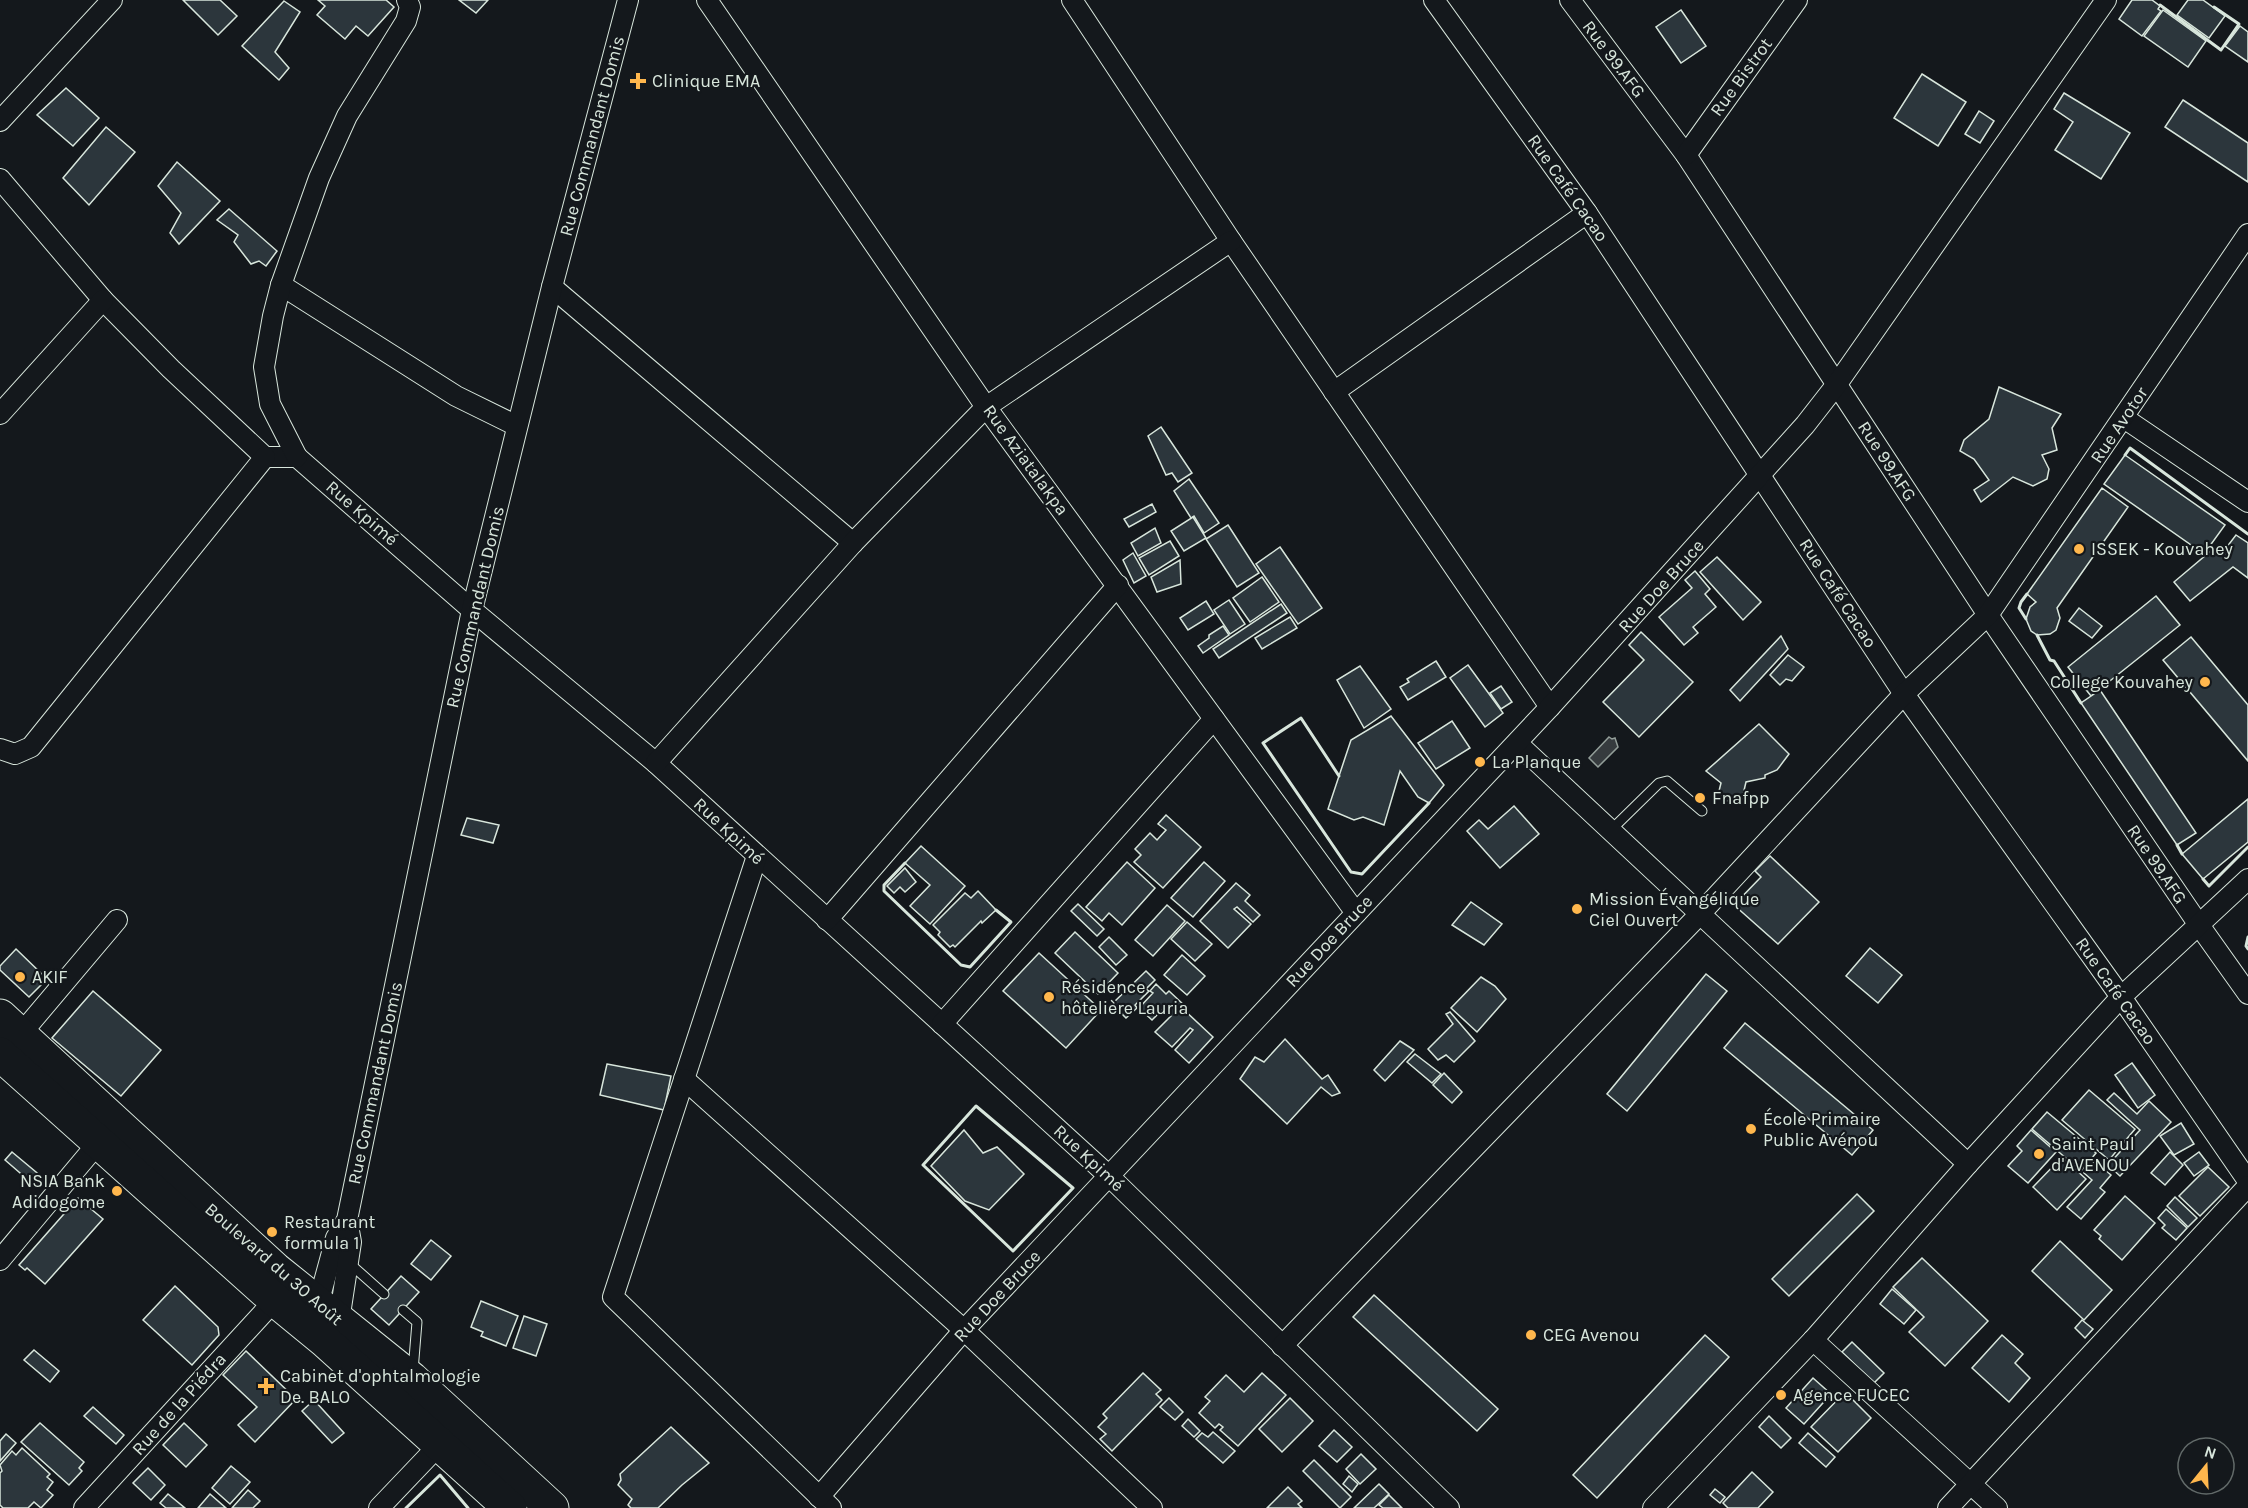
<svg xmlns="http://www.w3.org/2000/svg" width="2248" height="1508" font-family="Karla,sans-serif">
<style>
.water{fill:#363b3e;stroke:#939e99;stroke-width:1.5}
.building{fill:#2c363c;stroke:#d8e6dc;stroke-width:1.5}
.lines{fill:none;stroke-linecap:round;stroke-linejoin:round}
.lane-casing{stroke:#d8e6dc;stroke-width:11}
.street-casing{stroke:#d8e6dc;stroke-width:22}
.highway-casing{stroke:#d8e6dc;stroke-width:35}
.lane{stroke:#14181c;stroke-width:9}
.street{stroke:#14181c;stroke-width:20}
.highway{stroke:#14181c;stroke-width:33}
.wall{stroke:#d8e6dc;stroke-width:3}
.poi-dot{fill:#ffb74d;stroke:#14181c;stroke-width:2}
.labels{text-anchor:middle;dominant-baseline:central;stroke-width:4.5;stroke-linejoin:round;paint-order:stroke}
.street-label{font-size:18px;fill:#d8e6dc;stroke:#14181c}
.poi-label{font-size:18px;fill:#d8e6dc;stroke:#14181c;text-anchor:start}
</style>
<rect width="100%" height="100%" fill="#14181c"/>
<!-- water -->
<path class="water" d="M1609 737 1612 739 1615 738 1618 747 1598 767 1589 758Z"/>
<!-- building -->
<g class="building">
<path d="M183 0H220L237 16 218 35Z"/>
<path d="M318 0H386L394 7 368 36 356 26 345 39 317 15 325 6Z"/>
<path d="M459 0H488L476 13Z"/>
<path d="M2132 0H2152L2160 6 2158 9 2161 11 2142 36 2119 19Z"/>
<path d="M2188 0H2203L2225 16 2209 38 2177 15Z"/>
<path d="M284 1 300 12 275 52 289 68 279 80 242 46Z"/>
<path d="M1681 10 1706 46 1681 63 1656 27Z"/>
<path d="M2163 10 2206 41 2188 67 2144 36Z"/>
<path d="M2240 26 2248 32V62L2225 46Z"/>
<path d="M1922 74 1966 102 1938 146 1894 118Z"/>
<path d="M66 88 99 118 73 146 37 115Z"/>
<path d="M2064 93 2130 133 2101 179 2055 150 2073 122 2054 109Z"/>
<path d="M2183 100 2248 143V182L2165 127Z"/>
<path d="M1979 111 1994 121 1980 143 1965 134Z"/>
<path d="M106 127 135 152 89 205 63 178Z"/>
<path d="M177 162 220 201 179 244 170 233 181 213 158 186Z"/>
<path d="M229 209 277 251 266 266 259 261 251 264 234 242 238 235 217 220Z"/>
<path d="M1999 387 2061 414 2052 428 2057 450 2042 455 2049 469 2047 479 2033 486 2013 477 1981 502 1974 490 1989 480 1974 459 1960 451 1964 440 1989 419Z"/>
<path d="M1161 427 1192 473 1178 482 1172 473 1166 475 1148 436Z"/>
<path d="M2125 455 2225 525 2204 554 2104 484Z"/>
<path d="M1189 479 1219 523 1204 533 1194 516 1191 518 1174 491Z"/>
<path d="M2102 488 2128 507 2057 608 2060 618 2056 630 2050 634 2037 635 2031 631 2026 619 2030 607 2036 602 2027 594Z"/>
<path d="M1152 504 1156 512 1129 527 1124 519Z"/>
<path d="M1193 517 1206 538 1184 551 1171 531Z"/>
<path d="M1228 525 1259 573 1237 587 1206 539Z"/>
<path d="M1155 528 1161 543 1138 556 1131 543Z"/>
<path d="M2236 535 2248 543V578L2233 567 2190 601 2174 582 2212 550 2220 556Z"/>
<path d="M1170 541 1179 556 1149 575 1139 558Z"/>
<path d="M1280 547 1322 608 1298 624 1256 564Z"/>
<path d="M1133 553 1146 576 1134 583 1123 560Z"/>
<path d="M1717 557 1761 602 1743 620 1700 572Z"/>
<path d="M1180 560 1181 584 1157 592 1151 577Z"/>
<path d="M1695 571 1710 589 1705 594 1716 607 1693 627 1698 633 1684 645 1659 617 1692 588 1685 580Z"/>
<path d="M1262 577 1279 602 1250 622 1233 598Z"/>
<path d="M2156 596 2180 625 2091 696 2068 667Z"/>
<path d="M1229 600 1245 624 1230 634 1214 610Z"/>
<path d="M1206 601 1214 614 1188 630 1180 618Z"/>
<path d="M1281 604 1287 613 1219 658 1213 649Z"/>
<path d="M2079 608 2102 626 2092 638 2069 621Z"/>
<path d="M1290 617 1297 628 1262 649 1255 638Z"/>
<path d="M1223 626 1229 635 1203 653 1198 646 1209 638V635Z"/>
<path d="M1641 632 1693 682 1639 737 1603 702 1644 660 1629 645Z"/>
<path d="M1781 636 1788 649 1740 701 1730 690Z"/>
<path d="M2191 637 2248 705V761L2163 660Z"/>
<path d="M1788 655 1804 667 1792 681 1786 679 1780 685 1770 675Z"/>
<path d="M1436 661 1446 677 1408 700 1400 687 1409 682 1407 679Z"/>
<path d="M1468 665 1503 713 1485 727 1450 678Z"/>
<path d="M1360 666 1391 709 1364 728 1337 680Z"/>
<path d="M1501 686 1512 702 1501 709 1490 693Z"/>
<path d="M2100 690 2196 833 2177 845 2081 703Z"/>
<path d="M1391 716 1444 785 1429 803 1418 797 1400 771 1384 825 1363 817 1354 820 1328 809 1351 740Z"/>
<path d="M1452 721 1470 748 1436 769 1418 743Z"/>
<path d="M1759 724 1789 754 1777 770 1765 775V778L1746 782 1742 799 1726 801 1719 791 1721 783 1706 771Z"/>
<path d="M2248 799V842L2203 879 2182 854Z"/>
<path d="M1514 806 1539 834 1500 868 1467 831 1479 820 1488 829Z"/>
<path d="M1166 815 1201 847 1163 888 1134 862 1141 855 1135 849 1150 833 1157 840 1166 830 1158 824Z"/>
<path d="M467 818 499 825 493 843 461 835Z"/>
<path d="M921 846 965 886 930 924 910 906 930 885 905 863Z"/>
<path d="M1770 856 1819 902 1778 944 1734 905 1761 877 1755 871Z"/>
<path d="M1127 862 1155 888 1122 925 1109 913 1102 921 1086 907Z"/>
<path d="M1204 862 1225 881 1193 917 1171 898Z"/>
<path d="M905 868 916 882 905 892 900 887 894 893 887 886Z"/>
<path d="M1236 883 1250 895 1245 901 1260 915 1253 922 1237 907 1234 909 1251 924 1228 948 1200 921Z"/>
<path d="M978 891 996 910 982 923 981 921 955 947 953 945 950 947 938 935 940 932 933 925 965 893 971 898Z"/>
<path d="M1471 902 1502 924 1484 945 1452 925Z"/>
<path d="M1078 904 1104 929 1097 936 1071 911Z"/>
<path d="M1167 905 1185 921 1153 956 1135 940Z"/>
<path d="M1187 922 1212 944 1195 961 1171 939Z"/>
<path d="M1075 932 1118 973 1098 994 1055 953Z"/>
<path d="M1109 937 1127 955 1116 965 1099 947Z"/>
<path d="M1870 948 1902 975 1878 1003 1846 976Z"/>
<path d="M16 949 47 979 29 997 0 970V966Z"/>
<path d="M1039 953 1101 1010 1066 1048 1003 991Z"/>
<path d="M1182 955 1205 976 1187 995 1164 975Z"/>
<path d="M1146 971 1155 980 1146 989 1149 991 1135 1005 1137 1008 1126 1018 1112 1004Z"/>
<path d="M1706 974 1727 991 1627 1111 1607 1094Z"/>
<path d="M1481 977 1495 986 1506 999 1477 1032 1451 1008Z"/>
<path d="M1156 984 1166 994 1169 991 1184 1005 1182 1008 1213 1037 1189 1063 1175 1050 1193 1030 1190 1028 1172 1047 1155 1032 1171 1016 1163 1009 1152 1020 1139 1008 1153 993 1150 991Z"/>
<path d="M93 991 161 1050 121 1096 52 1038Z"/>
<path d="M1450 1012 1475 1041 1454 1062 1446 1055 1438 1060 1428 1049 1453 1024 1446 1014Z"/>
<path d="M1745 1023 1873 1130 1852 1155 1724 1048Z"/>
<path d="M1285 1039 1322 1079 1328 1075 1340 1093 1332 1096 1321 1087 1287 1124 1240 1079 1255 1057 1264 1062Z"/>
<path d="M1400 1041 1414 1050 1385 1081 1374 1070Z"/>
<path d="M1415 1054 1441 1074 1432 1083 1407 1062Z"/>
<path d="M2132 1063 2155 1095 2138 1108 2115 1075Z"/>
<path d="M607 1064 671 1076 664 1110 600 1095Z"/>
<path d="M1444 1073 1462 1092 1452 1103 1433 1085Z"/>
<path d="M2089 1090 2135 1129 2109 1160 2062 1120Z"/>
<path d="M2114 1093 2137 1114 2149 1101 2171 1122 2120 1176 2108 1165 2140 1130 2107 1100Z"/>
<path d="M2047 1112 2096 1153 2081 1171 2032 1129Z"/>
<path d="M2181 1123 2194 1144 2174 1155 2160 1136Z"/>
<path d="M964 1130 983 1153 997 1147 1024 1174 989 1210 965 1201 931 1166Z"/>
<path d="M2031 1130 2056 1152 2028 1183 2008 1166 2022 1151 2017 1146Z"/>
<path d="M12 1152 42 1177 34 1185 5 1160Z"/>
<path d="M2170 1152 2183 1165 2165 1185 2151 1173Z"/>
<path d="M2199 1152 2209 1165 2194 1176 2184 1163Z"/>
<path d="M2062 1157 2086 1179 2057 1210 2033 1187Z"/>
<path d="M2095 1161 2111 1175 2100 1188 2105 1192 2081 1219 2067 1207 2092 1180 2084 1173Z"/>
<path d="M2208 1167 2229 1187 2200 1216 2179 1196Z"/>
<path d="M1857 1194 1874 1211 1789 1296 1772 1279Z"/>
<path d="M2125 1196 2155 1223 2122 1260 2099 1239 2101 1236 2094 1230Z"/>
<path d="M2175 1197 2197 1218 2188 1227 2167 1206Z"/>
<path d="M78 1198 103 1219 45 1284 27 1268 25 1270 19 1265Z"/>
<path d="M2166 1209 2187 1228 2176 1240 2162 1228 2165 1225 2158 1218Z"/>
<path d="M431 1240 451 1256 431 1280 411 1264Z"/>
<path d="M2060 1241 2112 1290 2084 1320 2032 1271Z"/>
<path d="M1922 1258 1988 1321 1945 1366 1909 1332 1924 1317 1893 1287Z"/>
<path d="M401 1276 419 1292 389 1325 371 1309Z"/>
<path d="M175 1286 218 1327 219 1335 192 1365 143 1320Z"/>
<path d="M1892 1289 1916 1310 1904 1324 1880 1304Z"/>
<path d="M1374 1295 1498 1409 1477 1431 1353 1317Z"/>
<path d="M481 1301 518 1316 506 1346 481 1336 483 1332 471 1327Z"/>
<path d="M524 1316 547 1324 536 1356 513 1348Z"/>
<path d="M2082 1320 2093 1329 2085 1338 2075 1328Z"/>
<path d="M1705 1335 1729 1357 1597 1498 1573 1475Z"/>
<path d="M2002 1335 2023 1354 2015 1363 2030 1378 2009 1402 1972 1368Z"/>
<path d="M1852 1342 1884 1373 1874 1383 1842 1352Z"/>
<path d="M34 1350 59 1371 50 1382 24 1360Z"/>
<path d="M246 1351 296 1399 255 1442 238 1425 257 1407 223 1375Z"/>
<path d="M1143 1373 1161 1390 1156 1394 1162 1400 1112 1451 1100 1439 1106 1434 1098 1427 1107 1418 1103 1414Z"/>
<path d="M1262 1373 1286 1395 1238 1446 1220 1430 1223 1427 1219 1424 1215 1428 1199 1413 1210 1401 1205 1397 1226 1375 1244 1392Z"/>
<path d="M1813 1378 1831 1394 1804 1424 1786 1408Z"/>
<path d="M1845 1392 1871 1418 1838 1452 1811 1427Z"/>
<path d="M1169 1398 1183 1412 1175 1420 1160 1407Z"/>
<path d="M1290 1398 1313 1421 1282 1452 1259 1429Z"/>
<path d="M314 1400 344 1433 332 1443 302 1411Z"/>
<path d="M93 1407 124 1435 116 1444 84 1416Z"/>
<path d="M1769 1416 1791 1438 1781 1448 1759 1427Z"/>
<path d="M1188 1419 1200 1431 1194 1437 1182 1426Z"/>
<path d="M40 1423 84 1462 79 1468 82 1471 69 1485 21 1442Z"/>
<path d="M184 1423 207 1445 186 1467 163 1445Z"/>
<path d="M671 1427 709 1463 682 1485 658 1508H631L628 1505 632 1499 618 1485 621 1480 620 1474Z"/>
<path d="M1334 1430 1352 1447 1337 1462 1319 1446Z"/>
<path d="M1213 1432 1235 1451 1223 1463 1196 1439 1202 1433 1208 1437Z"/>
<path d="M1808 1433 1835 1457 1826 1467 1799 1443Z"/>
<path d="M6 1434 16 1443 0 1461V1441Z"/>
<path d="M22 1448 50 1474 47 1477 53 1482 47 1490 53 1495 41 1508 34 1502 28 1508H3L0 1505V1473L2 1471 0 1465 12 1451 16 1455Z"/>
<path d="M1361 1454 1376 1469 1360 1484 1346 1469Z"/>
<path d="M1314 1460 1351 1497 1340 1508 1303 1471Z"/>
<path d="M231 1466 250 1482 230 1504 212 1488Z"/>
<path d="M148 1468 165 1485 151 1500 133 1483Z"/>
<path d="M1752 1472 1773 1492 1758 1508H1728L1723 1503Z"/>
<path d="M1349 1476 1358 1484 1352 1492 1343 1484Z"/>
<path d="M1379 1484 1389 1494 1374 1508H1354Z"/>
<path d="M1288 1487 1302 1501 1298 1504 1302 1508H1267Z"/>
<path d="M1715 1489 1725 1497 1720 1503 1710 1495Z"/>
<path d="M248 1490 260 1501 253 1508H232Z"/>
<path d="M168 1494 185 1508H166L160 1503Z"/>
<path d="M210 1494 226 1508H198Z"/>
<path d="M1389 1495 1402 1508H1383L1379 1505Z"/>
</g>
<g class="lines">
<!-- lane casing -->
<g class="lane-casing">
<g id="lane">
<path d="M1610 831 1659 783 1667 781 1702 811"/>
<path d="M348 1262 384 1294"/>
<path d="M403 1310 417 1322 413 1371"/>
</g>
</g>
<!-- street casing -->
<g class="street-casing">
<g id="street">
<path d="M707 0 986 407 1356 913"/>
<path d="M1072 0 1231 241 1550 707"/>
<path d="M1434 0 1587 213 1904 694 2121 997 2248 1181"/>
<path d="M1570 0 1686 155 1988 615 2199 925 2248 994"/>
<path d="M0 121 112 0"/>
<path d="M1686 155 1797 0"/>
<path d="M0 179 103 300 171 369 265 457H297L472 610 656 763 1109 1176 1449 1508"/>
<path d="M281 285 456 396 517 426"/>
<path d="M552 287 853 543"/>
<path d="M1334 392 1587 213"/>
<path d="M0 414 103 300"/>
<path d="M2124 418 2248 502"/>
<path d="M297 457 270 404 264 367 273 316 281 285 319 178 347 116 406 21 410 7 407 0"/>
<path d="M1517 743 1968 1164"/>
<path d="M0 749 15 754 31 747 265 457"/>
<path d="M656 763 853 543 986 407 1231 241"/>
<path d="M757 856 613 1297 831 1508"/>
<path d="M827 920 1118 585"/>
<path d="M942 1024 1214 719"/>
<path d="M20 1035 117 920"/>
<path d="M684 1079 964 1330 1152 1508"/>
<path d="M0 1260 98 1143"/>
<path d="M318 1304 336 1238 347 1220 472 610 552 287 628 0"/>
<path d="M339 1321 351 1242 347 1220"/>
<path d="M1813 1340 1997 1508"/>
<path d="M1282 1346 1699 915 1904 694 1988 615 2248 234"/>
<path d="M819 1497 964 1330 1550 707 1805 425 1837 384 2106 0"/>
<path d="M84 1508 275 1300"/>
<path d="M379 1508 440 1444"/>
<path d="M1653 1508 1813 1340 1968 1164 2121 997 2248 879"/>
<path d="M1948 1508 2248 1186"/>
</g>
</g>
<!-- highway casing -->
<g class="highway-casing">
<g id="highway">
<path d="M0 1016 275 1269 412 1379 552 1508"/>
<path d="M0 1054 275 1300 325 1341 510 1508"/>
</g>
</g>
<!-- lane -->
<use href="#lane" class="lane"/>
<!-- street -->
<use href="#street" class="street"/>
<!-- highway -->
<use href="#highway" class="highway"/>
<!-- wall -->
<g class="wall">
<path d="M2160 5 2221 50 2239 24 2214 7"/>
<path d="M2125 455 2130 448 2248 534"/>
<path d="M2026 619 2019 608 2021 602 2027 594"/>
<path d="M2037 635 2050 660 2054 661 2081 703"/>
<path d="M1339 776 1301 718 1263 743 1351 872 1362 874 1429 803"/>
<path d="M2177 845 2182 854"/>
<path d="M905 863 884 885V891L961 965 970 967 1011 922 996 910"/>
<path d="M2203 879 2209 886 2248 847"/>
<path d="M2248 937 2246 946 2248 949"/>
<path d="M976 1106 1073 1188 1013 1251 923 1165Z"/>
<path d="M406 1508 440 1475 468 1508"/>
</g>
</g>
<!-- markers -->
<g class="poi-dot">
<path d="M635 72h6v6h6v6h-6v6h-6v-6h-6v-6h6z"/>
<circle cx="2079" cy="549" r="6"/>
<circle cx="2205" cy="682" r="6"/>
<circle cx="1480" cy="762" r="6"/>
<circle cx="1700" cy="798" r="6"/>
<circle cx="1577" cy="909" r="6"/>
<circle cx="20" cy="977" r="6"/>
<circle cx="1049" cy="997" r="6"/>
<circle cx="1751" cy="1129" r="6"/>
<circle cx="2039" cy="1154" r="6"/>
<circle cx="117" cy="1191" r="6"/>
<circle cx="272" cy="1232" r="6"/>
<circle cx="1531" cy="1335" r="6"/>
<path d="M263 1377h6v6h6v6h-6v6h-6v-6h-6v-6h6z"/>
<circle cx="1781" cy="1395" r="6"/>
</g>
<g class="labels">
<!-- street labels -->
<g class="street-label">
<text transform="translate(1614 59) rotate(53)">Rue 99.AFG</text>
<text transform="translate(1741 77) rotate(-54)">Rue Bistrot</text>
<text transform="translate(592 136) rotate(-75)">Rue Commandant Domis</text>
<text transform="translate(1568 188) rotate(55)">Rue Café Cacao</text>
<text transform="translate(2119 425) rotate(-56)">Rue Avotor</text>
<text transform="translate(1026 460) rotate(54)">Rue Aziatalakpa</text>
<text transform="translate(1887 461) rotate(57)">Rue 99.AFG</text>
<text transform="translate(362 513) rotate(41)">Rue Kpimé</text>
<text transform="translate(1661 586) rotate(-48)">Rue Doe Bruce</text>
<text transform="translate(1838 593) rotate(57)">Rue Café Cacao</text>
<text transform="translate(475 607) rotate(-77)">Rue Commandant Domis</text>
<text transform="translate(729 831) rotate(43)">Rue Kpimé</text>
<text transform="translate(2157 864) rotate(56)">Rue 99.AFG</text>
<text transform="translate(1329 941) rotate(-47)">Rue Doe Bruce</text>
<text transform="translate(2116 991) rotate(55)">Rue Café Cacao</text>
<text transform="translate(375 1083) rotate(-78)">Rue Commandant Domis</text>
<text transform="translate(1089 1158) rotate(43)">Rue Kpimé</text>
<text transform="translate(274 1264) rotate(41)">Boulevard du 30 Août</text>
<text transform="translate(997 1296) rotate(-47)">Rue Doe Bruce</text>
<text transform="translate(179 1404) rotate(-48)">Rue de la Piédra</text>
</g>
<!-- poi labels -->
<g class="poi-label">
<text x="652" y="81">Clinique EMA</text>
<text x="2091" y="549">ISSEK - Kouvahey</text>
<text x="2193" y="682" text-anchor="end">College Kouvahey</text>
<text x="1492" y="762">La Planque</text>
<text x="1712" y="798">Fnafpp</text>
<text x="1589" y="899">Mission Évangélique<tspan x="1589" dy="21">Ciel Ouvert</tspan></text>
<text x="32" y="977">AKIF</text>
<text x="1061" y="987">Résidence<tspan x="1061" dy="21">hôtelière Lauria</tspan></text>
<text x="1763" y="1119">École Primaire<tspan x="1763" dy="21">Public Avénou</tspan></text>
<text x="2051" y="1144">Saint Paul<tspan x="2051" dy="21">d'AVENOU</tspan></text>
<text x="105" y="1181" text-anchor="end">NSIA Bank<tspan x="105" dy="21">Adidogome</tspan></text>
<text x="284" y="1222">Restaurant<tspan x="284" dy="21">formula 1</tspan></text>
<text x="1543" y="1335">CEG Avenou</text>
<text x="280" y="1376">Cabinet d'ophtalmologie<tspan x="280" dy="21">De. BALO</tspan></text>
<text x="1793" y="1395">Agence FUCEC</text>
</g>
</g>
<!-- north arrow -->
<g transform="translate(2206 1466) rotate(18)"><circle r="28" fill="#14181c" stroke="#626a69" stroke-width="1.5"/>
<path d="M0-4.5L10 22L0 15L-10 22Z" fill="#ffb74d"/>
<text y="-9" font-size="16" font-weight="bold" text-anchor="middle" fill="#d8e6dc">N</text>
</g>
</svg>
